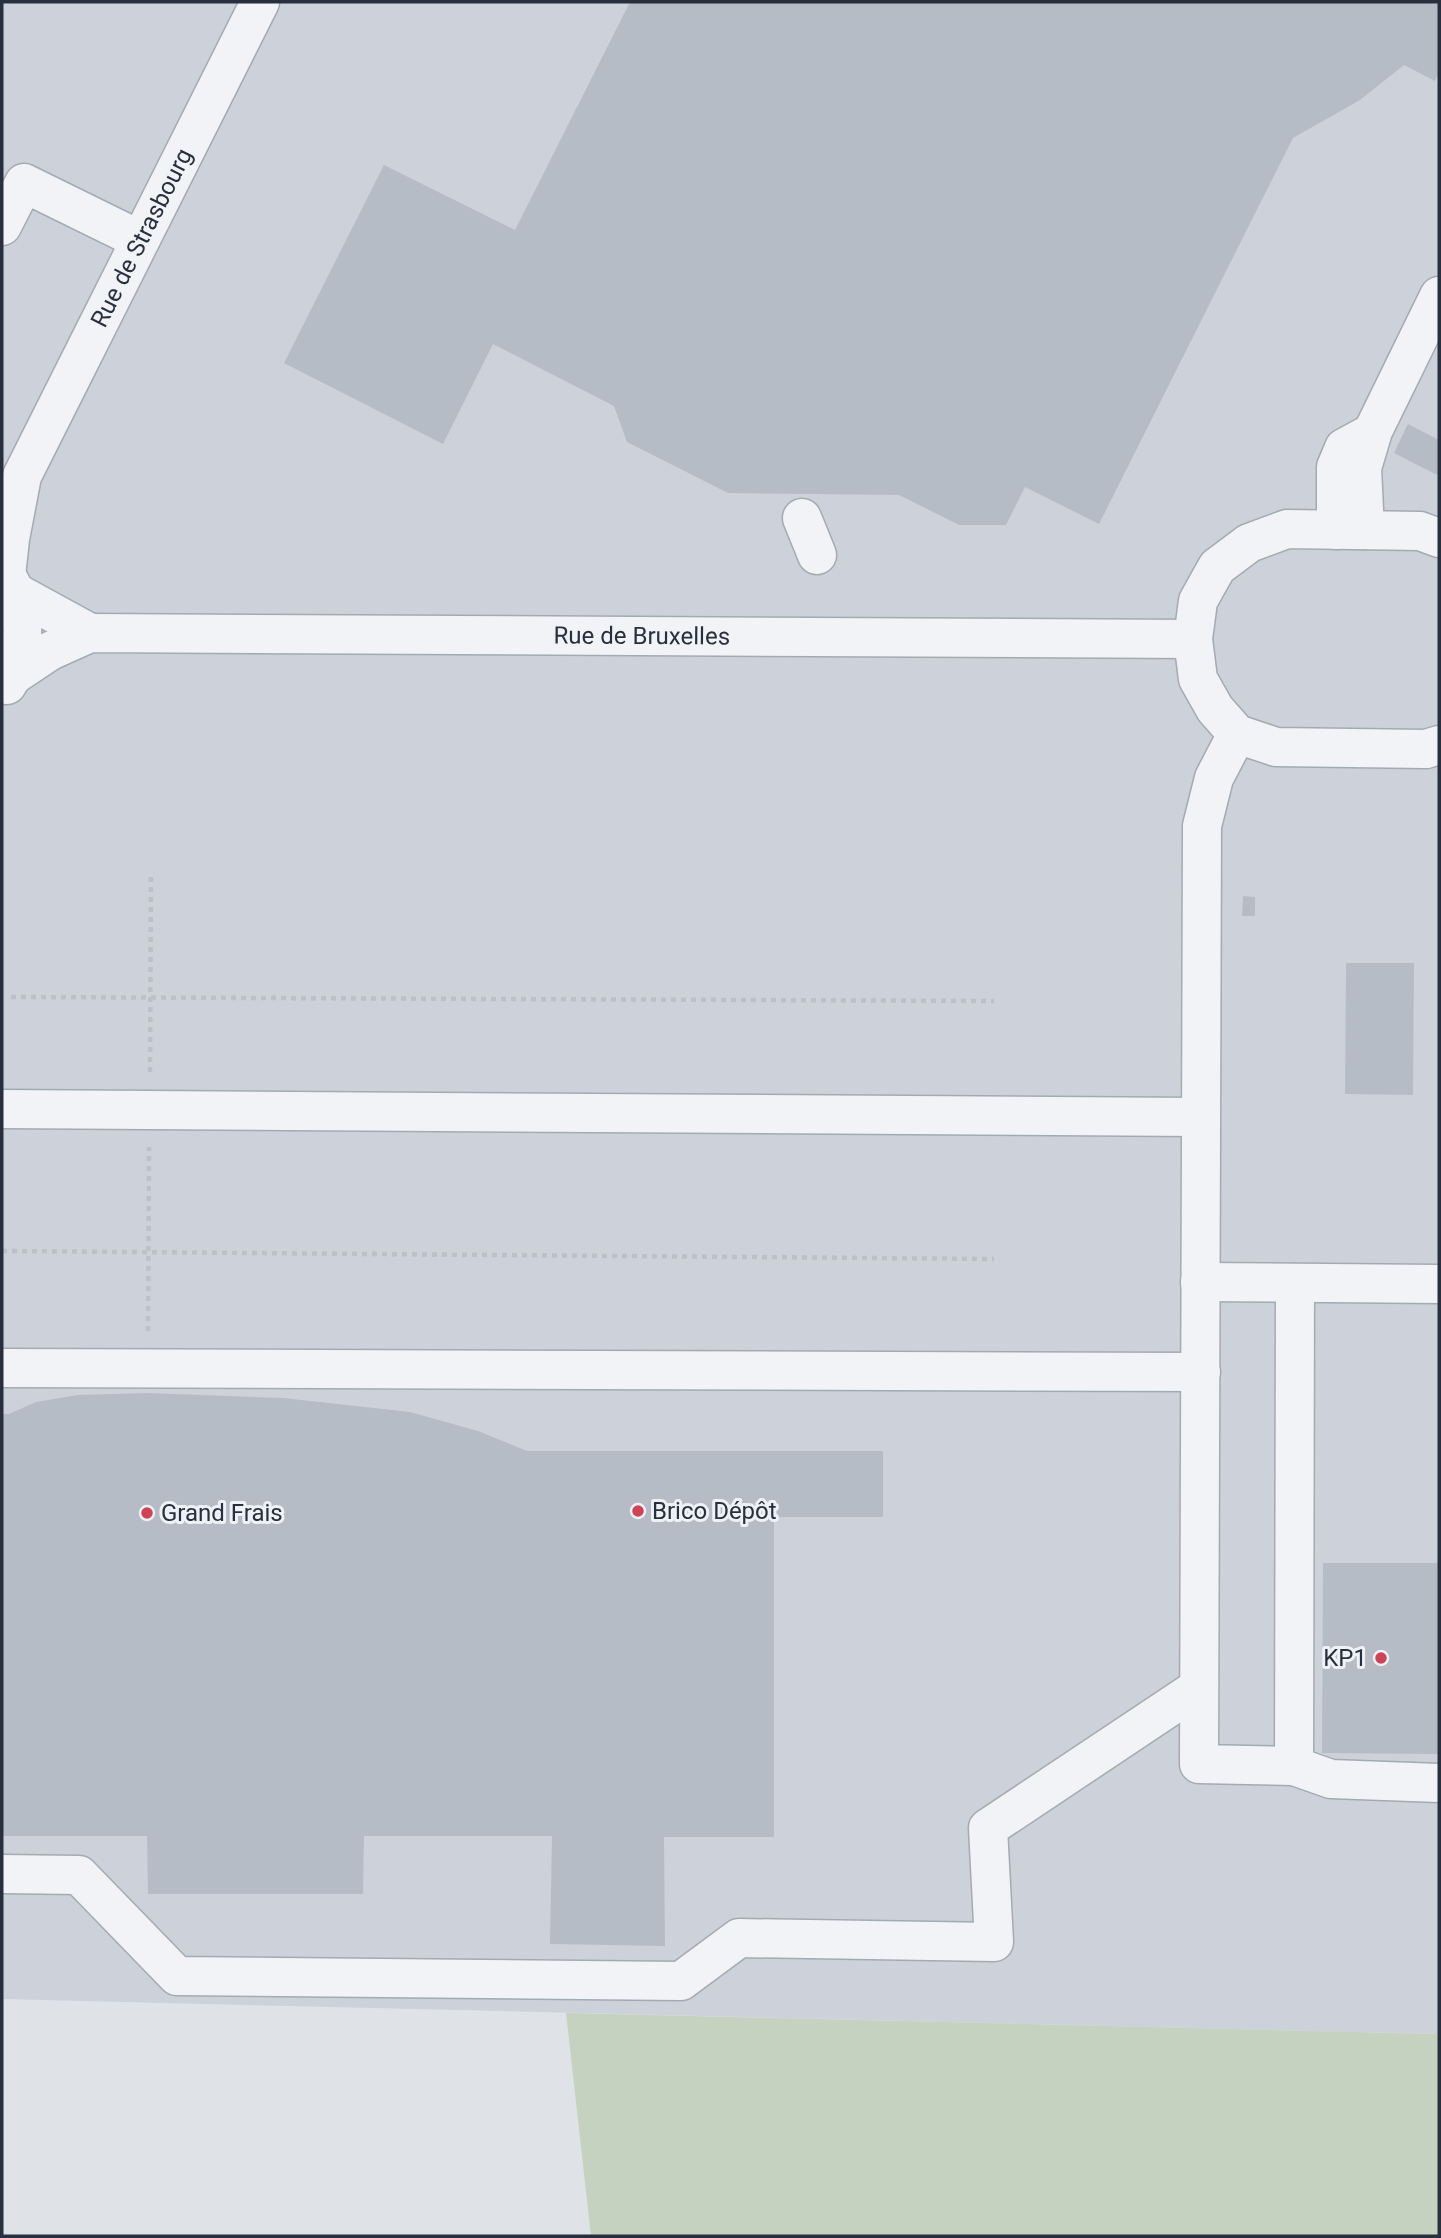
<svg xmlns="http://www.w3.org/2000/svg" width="1441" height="2238" font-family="Roboto,sans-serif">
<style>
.built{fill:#cdd2da}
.green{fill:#c5d2c0}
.building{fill:#b6bcc5}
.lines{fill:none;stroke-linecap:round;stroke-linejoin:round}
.minor-casing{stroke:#a4aab2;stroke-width:41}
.path{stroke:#bdc0c6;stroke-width:4.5;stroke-dasharray:5 5;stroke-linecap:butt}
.minor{stroke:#f2f3f6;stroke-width:38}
.poi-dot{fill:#cd4458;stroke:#eef1f6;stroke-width:2.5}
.labels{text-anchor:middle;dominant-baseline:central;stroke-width:6;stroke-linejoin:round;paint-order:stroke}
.street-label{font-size:24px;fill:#28303f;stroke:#eef1f6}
.poi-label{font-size:24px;fill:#28303f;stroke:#eef1f6;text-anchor:start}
</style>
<rect width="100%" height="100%" fill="#dfe3e8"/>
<!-- built -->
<path class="built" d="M2 2H1439V2034L2 1999Z"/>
<!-- green -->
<path class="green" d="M566 2013 1439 2034V2236H591Z"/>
<!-- building -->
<g class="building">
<path d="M630 2H1439V71L1435 81 1404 65 1360 100 1293 138 1099 524 1025 487 1006 525H959L899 495 728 493 627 442 614 406 493 344 443 444 284 363 384 165 515 230Z"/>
<path d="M1408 424 1439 440V470L1437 475 1394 453Z"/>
<path d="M1243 896 1255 897V916H1242Z"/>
<path d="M1346 963H1414L1413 1095 1345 1094Z"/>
<path d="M147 1393 283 1398 410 1412 478 1431 527 1451H883V1517H774V1837H664L665 1946 550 1944 552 1836H364L363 1894H148L147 1836H2V1414H9L36 1402 78 1395Z"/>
<path d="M1323 1563H1439V1754L1322 1753Z"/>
</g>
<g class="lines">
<!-- minor casing -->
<g class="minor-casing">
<g id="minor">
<path d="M2 226 24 183 140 240"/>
<path d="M802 518 817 555"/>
<path d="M1336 530V467L1344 448 1366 436"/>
<path d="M1365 530 1362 468 1373 431 1439 296"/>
<path d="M1439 538 1420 531 1287 529 1249 543 1217 567 1198 601 1193 639 1198 679 1215 709 1237 734 1276 747 1426 749 1439 745"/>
<path d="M2 571C28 601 28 652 7 685"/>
<path id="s1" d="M6 576 10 539 22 476 260 2"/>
<path d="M15 592 90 633"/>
<path id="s2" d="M14 675 50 651 90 633 1193 639"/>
<path d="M1237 734 1214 778 1202 826 1199 1764 1294 1766 1295 1283"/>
<path d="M2 1109 1199 1117"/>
<path d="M1200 1282 1439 1284"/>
<path d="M2 1368 1201 1372"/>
<path d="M1294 1766 1331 1779 1439 1783"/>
<path d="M2 1874 79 1875 177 1976 681 1981 739 1938 994 1942 988 1828 1198 1688"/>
</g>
</g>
<!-- path -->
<g class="path">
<path d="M11 997 994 1001"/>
<path d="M150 1072 151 873"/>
<path d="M2 1251 994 1259"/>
<path d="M148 1331 149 1147"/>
</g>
<!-- minor -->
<use href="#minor" class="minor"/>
</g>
<!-- markers -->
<g class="poi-dot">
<circle cx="638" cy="1511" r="7"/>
<circle cx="147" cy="1513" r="7"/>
<circle cx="1381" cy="1658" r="7"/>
</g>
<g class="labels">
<!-- street labels -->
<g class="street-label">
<text stroke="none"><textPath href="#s1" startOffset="368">Rue de Strasbourg</textPath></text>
<text stroke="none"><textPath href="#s2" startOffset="639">Rue de Bruxelles</textPath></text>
</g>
<!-- poi labels -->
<g class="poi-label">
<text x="652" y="1511">Brico Dépôt</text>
<text x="161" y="1513">Grand Frais</text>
<text x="1367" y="1658" text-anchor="end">KP1</text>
</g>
</g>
<!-- border -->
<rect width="1441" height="2238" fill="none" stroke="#28303f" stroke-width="7"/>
</svg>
